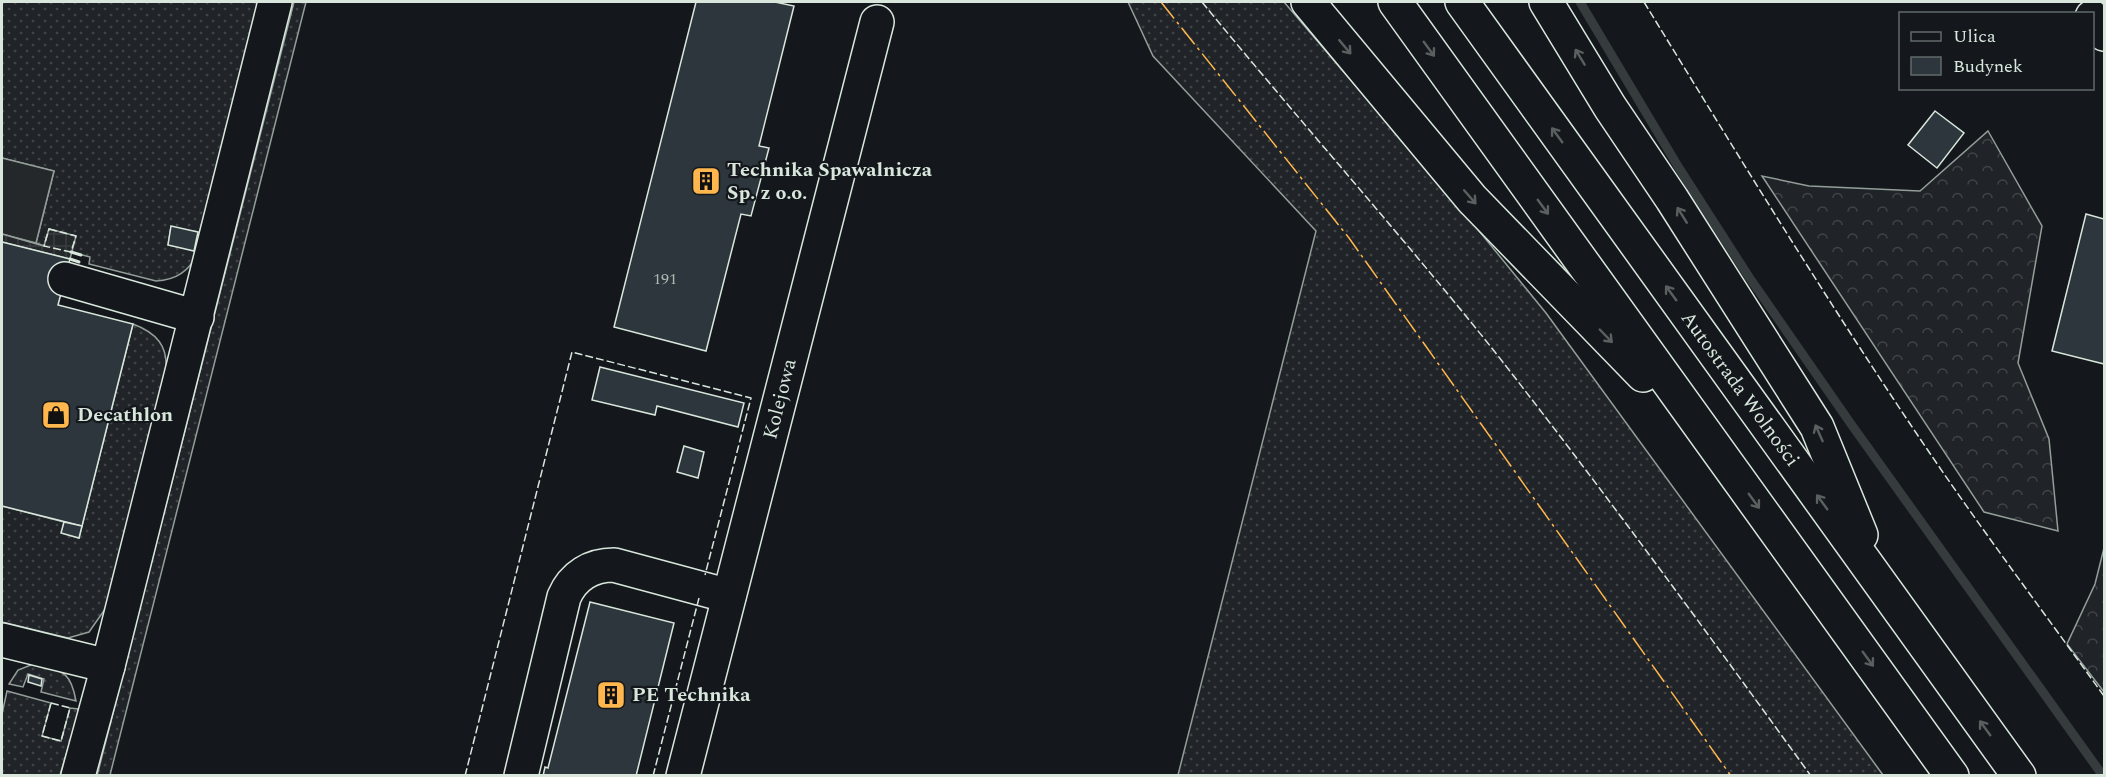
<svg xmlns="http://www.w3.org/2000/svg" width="2106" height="777" font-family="Spectral,serif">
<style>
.grass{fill:url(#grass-dots);stroke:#939e99;stroke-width:1.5}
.forest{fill:url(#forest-crowns);stroke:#939e99;stroke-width:1.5}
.parking{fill:#24282b;stroke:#939e99;stroke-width:1.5}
.plaza{fill:url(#plaza-grid);stroke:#939e99;stroke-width:1.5}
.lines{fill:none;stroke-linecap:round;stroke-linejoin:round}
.stream{stroke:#363b3e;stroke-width:9}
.building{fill:#2c363c;stroke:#d8e6dc;stroke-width:1.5}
.minor-casing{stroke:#d8e6dc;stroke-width:36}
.highway-casing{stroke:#d8e6dc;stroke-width:36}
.minor{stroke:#14181c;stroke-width:33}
.highway{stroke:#14181c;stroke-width:33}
.fence{stroke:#d8e6dc;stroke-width:1.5;stroke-dasharray:8 3;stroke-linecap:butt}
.wall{stroke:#d8e6dc;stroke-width:3}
.power{stroke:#ffb74d;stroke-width:1.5;stroke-dasharray:21 4.5 3 4.5;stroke-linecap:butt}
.oneway{stroke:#59605f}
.labels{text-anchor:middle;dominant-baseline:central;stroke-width:4.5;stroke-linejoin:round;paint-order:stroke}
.number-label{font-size:16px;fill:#adbab4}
.poi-label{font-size:20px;font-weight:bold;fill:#d8e6dc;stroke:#14181c;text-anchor:start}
.street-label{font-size:20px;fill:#d8e6dc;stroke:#14181c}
</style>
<defs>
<pattern id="grass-dots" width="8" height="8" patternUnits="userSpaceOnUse" patternTransform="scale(1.5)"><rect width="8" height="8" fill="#202428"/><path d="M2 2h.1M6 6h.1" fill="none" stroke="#404447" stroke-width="1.8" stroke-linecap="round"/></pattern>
<pattern id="forest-crowns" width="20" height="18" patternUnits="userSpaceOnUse" patternTransform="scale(1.5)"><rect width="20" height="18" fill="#202428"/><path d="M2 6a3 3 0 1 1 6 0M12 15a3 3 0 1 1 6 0" fill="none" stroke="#404447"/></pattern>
<pattern id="plaza-grid" width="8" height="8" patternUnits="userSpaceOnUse" patternTransform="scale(1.5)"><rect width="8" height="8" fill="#24282b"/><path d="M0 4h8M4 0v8" fill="none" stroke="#393d3f"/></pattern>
</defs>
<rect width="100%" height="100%" fill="#14181c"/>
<!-- grass -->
<g class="grass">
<path d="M2 2H260L202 233 171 227 168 245 198 251C191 270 177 280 156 281L89 264 90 257 71 252 75 236 49 229 44 246 36 243 54 171 2 158Z"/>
<path d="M294 2H306L110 775 97 776Z"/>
<path d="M1128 2H1284L1462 210 1546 313 1883 775H1178L1316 231 1153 56Z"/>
<path d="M133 324C157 333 168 346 166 371L108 605 89 632 68 638 2 622V506L64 522 62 533 79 538Z"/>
<path d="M36 663C63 671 71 672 76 701L41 692 44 679 28 674 23 687 9 684 18 670Z"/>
<path d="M7 691 51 703 42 736 61 741 70 708 78 709V715L60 775 2 776V714Z"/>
</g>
<!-- forest -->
<g class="forest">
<path d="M1988 131 2042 226 2018 363 2049 439 2058 531 1984 512 1762 176 1809 186 1920 191Z"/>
<path d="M2104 548V692L2067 644 2095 584Z"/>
</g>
<!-- parking -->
<path class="parking" d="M2 158 54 171 36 243 2 234Z"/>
<!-- plaza -->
<path class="plaza" d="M49 229 76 236 70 259 2 242V234L44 246Z"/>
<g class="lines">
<!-- stream -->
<path class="stream" d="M1580 2 1679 168 1749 277 1851 424 2103 776"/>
</g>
<!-- building -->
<g class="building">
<path d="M696 2H775L794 6 759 146 769 148 751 216 741 214 706 351 614 327Z"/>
<path d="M1935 111 1964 133 1937 168 1908 145Z"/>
<path d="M2086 214 2104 219V364L2052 351Z"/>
<path d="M171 226 198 232 194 251 168 245Z"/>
<path d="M2 242 70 259 58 305 133 324 82 526 2 506Z"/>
<path d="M600 367 744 403 738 427 657 406 655 415 592 400Z"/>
<path d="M684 446 704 452 698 478 677 472Z"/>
<path d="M64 522 82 526 79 538 61 533Z"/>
<path d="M590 602 674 623 636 776H543L545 767 548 768Z"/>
<path d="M29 675 42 679 41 686 28 682Z"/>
</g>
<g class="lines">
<!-- minor casing -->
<g class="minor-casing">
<g id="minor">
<path d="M2092 17 2104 34"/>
<path d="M65 279 197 317"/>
<path d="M2 640 108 666"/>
<path d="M78 776 108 666 275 2"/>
<path d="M521 776 564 597C573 576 591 565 614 565L729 596"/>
<path d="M683 776 877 22"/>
</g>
</g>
<!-- highway casing -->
<g class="highway-casing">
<g id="highway">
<path d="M1308 2 1472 199 1643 375"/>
<path d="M1395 2 1952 776"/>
<path d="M1462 2 2019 776"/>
<path d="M1546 2 1610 107 1672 199 1817 427 1861 535"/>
</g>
</g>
<!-- minor -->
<use href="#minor" class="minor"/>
<!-- highway -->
<use href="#highway" class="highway"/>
<!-- fence -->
<g class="fence">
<path d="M1202 2C1297 118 1397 230 1491 347 1601 487 1706 631 1811 776"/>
<path d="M1644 2C1736 152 1828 303 1927 449 1984 533 2045 614 2104 696"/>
<path d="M49 229 76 236 71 252 44 246Z"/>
<path d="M51 703 70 708 61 741 42 736Z"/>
<path d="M465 776 572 352 751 398 705 575"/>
<path d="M653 776 699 598"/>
</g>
<!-- wall -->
<g class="wall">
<path d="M71 252 81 255"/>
<path d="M70 259 79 262"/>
</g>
<!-- power -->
<path class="power" d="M1161 2 1349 238 1731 776"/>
</g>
<!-- one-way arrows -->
<defs><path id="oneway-shaft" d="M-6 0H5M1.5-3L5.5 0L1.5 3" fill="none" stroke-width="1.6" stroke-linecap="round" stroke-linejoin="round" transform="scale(1.5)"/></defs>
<g class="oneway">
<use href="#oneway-shaft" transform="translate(1345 47) rotate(50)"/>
<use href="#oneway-shaft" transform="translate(1429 49) rotate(54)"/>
<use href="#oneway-shaft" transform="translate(1580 57) rotate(-121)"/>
<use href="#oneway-shaft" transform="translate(1557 135) rotate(-126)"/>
<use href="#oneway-shaft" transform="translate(1470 197) rotate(49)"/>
<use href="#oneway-shaft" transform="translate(1543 207) rotate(54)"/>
<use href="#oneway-shaft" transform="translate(1682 215) rotate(-122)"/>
<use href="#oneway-shaft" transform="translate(1671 293) rotate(-126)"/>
<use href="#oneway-shaft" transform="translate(1606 336) rotate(46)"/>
<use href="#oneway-shaft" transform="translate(1819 433) rotate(-114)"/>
<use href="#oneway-shaft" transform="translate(1754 501) rotate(54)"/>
<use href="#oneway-shaft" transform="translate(1822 502) rotate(-126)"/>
<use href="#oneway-shaft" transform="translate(1868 659) rotate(54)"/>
<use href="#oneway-shaft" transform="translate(1985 728) rotate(-126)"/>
</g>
<!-- icons -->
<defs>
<g id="building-square" transform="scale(1.5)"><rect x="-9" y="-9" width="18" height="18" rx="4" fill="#ffb74d" stroke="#14181c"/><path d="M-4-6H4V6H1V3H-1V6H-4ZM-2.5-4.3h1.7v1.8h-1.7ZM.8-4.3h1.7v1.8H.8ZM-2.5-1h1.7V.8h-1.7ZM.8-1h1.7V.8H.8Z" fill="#111"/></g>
<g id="shop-square" transform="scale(1.5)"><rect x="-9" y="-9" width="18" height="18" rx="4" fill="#ffb74d" stroke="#14181c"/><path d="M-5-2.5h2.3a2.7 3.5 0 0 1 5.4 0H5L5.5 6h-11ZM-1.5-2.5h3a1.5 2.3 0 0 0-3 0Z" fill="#111"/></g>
</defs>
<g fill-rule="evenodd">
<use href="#building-square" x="706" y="181"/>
<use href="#shop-square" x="56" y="415"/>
<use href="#building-square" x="611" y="695"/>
</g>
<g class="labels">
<!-- number labels -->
<g class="number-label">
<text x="665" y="279">191</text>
</g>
<!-- poi labels -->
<g class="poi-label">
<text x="727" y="170">Technika Spawalnicza<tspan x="727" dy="23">Sp. z o.o.</tspan></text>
<text x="77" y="415">Decathlon</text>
<text x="632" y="695">PE Technika</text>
</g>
<!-- street labels -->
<g class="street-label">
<text transform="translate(1740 389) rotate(54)">Autostrada Wolności</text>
<text transform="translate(780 399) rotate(-76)">Kolejowa</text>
</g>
</g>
<!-- border -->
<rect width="2106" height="777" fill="none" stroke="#d8e6dc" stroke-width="6"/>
<!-- legend -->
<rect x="1899" y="12" width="195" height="78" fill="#14181c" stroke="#626a69" stroke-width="1.5"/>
<rect x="1911" y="32" width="30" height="9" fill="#14181c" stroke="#626a69" stroke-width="1.5"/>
<text x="1953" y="42" font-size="18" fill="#d8e6dc">Ulica</text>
<rect x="1911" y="57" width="30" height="18" fill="#2c363c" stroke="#626a69" stroke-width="1.5"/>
<text x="1953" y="72" font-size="18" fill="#d8e6dc">Budynek</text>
</svg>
